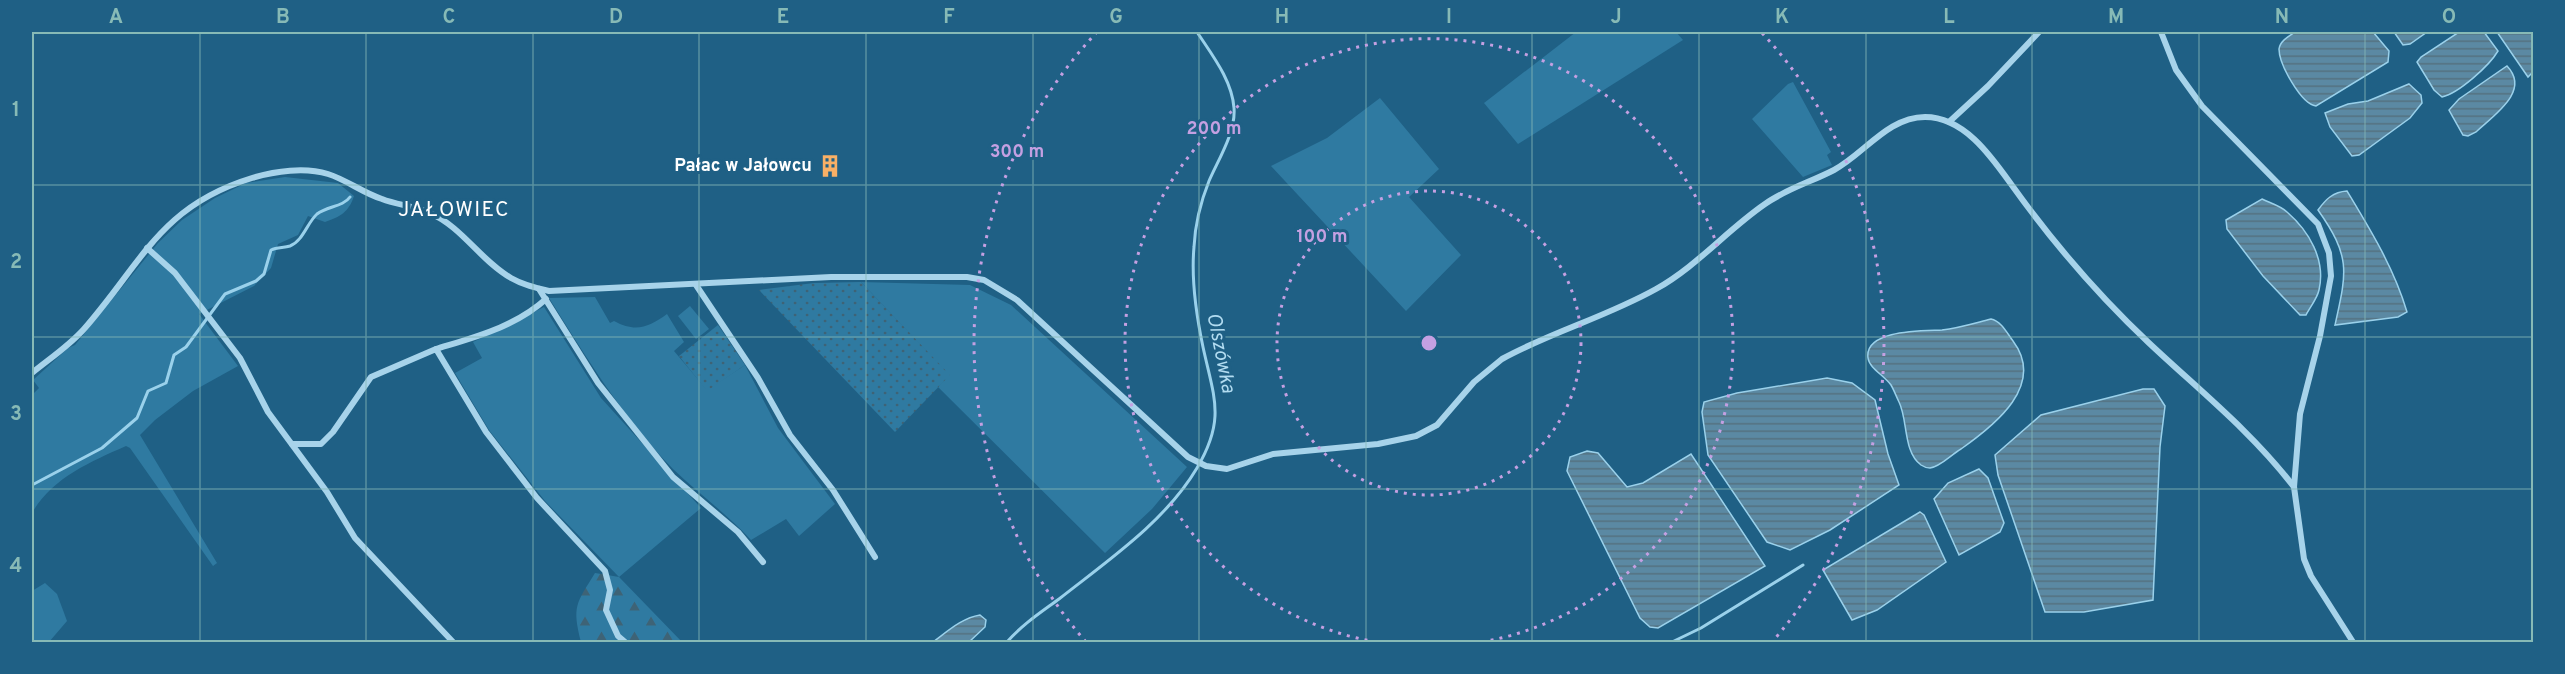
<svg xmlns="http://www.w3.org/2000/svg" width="2565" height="674" font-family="Overpass,sans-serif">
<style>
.green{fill:#2f7aa1}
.forest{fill:url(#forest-firs)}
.park{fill:url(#park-dots)}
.water{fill:url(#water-rules);stroke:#9ad1eb;stroke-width:1.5}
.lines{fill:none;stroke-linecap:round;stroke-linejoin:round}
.stream{stroke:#9ad1eb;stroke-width:3}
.street{stroke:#a7d3ea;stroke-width:6}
.grid{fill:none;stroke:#87bab6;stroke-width:1.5;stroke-opacity:0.55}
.ring{fill:none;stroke:#c4a0e2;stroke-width:3;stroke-dasharray:3 6}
.labels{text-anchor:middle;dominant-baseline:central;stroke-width:6;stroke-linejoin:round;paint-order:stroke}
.poi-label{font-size:18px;font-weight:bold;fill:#fff;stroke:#1f6085;text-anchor:end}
.water-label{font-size:20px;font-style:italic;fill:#b2dcf1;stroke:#1f6085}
.quarter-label{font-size:21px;letter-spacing:1.5px;fill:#fff;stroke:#1f6085}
.centre{fill:#c4a0e2;stroke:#1f6085;stroke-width:3}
.ring-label{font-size:18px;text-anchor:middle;font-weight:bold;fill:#c4a0e2;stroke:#1f6085;stroke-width:6;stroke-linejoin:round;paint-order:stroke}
.neatline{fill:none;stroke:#87bab6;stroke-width:2}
.grid-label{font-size:20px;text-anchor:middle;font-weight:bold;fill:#87bab6}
</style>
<defs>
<pattern id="forest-firs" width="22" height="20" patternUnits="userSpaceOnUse" patternTransform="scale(1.5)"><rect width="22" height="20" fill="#2f7aa1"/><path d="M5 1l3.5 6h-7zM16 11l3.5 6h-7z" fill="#3e6376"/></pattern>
<pattern id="park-dots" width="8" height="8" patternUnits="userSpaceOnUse" patternTransform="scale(1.5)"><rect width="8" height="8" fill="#2f7aa1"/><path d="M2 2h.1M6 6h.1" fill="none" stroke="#3e6376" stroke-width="1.8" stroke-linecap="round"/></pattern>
<pattern id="water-rules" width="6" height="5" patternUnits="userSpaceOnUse" patternTransform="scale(1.5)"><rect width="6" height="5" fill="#5b89a3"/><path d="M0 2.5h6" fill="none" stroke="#557180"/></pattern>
</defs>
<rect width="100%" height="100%" fill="#1f6085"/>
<!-- green -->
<g class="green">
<path d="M1576 32H1676L1683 40 1518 144 1484 103Z"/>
<path d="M1793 82 1831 152 1827 155 1832 165 1803 177 1752 119 1788 84Z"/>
<path d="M1380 98 1439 169 1409 197 1461 255 1406 311 1271 166 1327 138Z"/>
<path d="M285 177 338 183 354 196C349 212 340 217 325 222L308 216 298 235 278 244 271 268 254 286 199 314 238 366 193 391 155 420 140 435 217 563 213 566 130 448 126 446C90 462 52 478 32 513V395L39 388 33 380 68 348 75 345 158 243 182 220 215 198 246 183Z"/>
<path d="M861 282 970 285 1011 305 1187 467 1152 509 1105 553 938 387 949 375Z"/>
<path d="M595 297 610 323 614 321C636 333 649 327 667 314L684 342 674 351 707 390 745 365 778 428 835 504 799 536 786 519 751 540C727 514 698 493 673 469 624 419 586 357 549 298Z"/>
<path d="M690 306 709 329 696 339 678 316Z"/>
<path d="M544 307 601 398 701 508 619 577 545 501 489 430 455 373 482 358 473 342Z"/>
<path d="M45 583 57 594 67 621 49 642H32V591Z"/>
</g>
<!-- forest -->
<path class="forest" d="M595 573 619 577 682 642H581C572 606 576 604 595 573Z"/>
<!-- park -->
<g class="park">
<path d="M861 282 950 375 895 432 759 290 814 283Z"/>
<path d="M718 325 745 365 707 391 679 356Z"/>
</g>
<!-- water -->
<g class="water">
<path d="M2295 32H2373L2389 51 2388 62 2316 106C2301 104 2279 64 2279 49 2280 41 2289 36 2295 32Z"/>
<path d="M2394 32H2427L2410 44 2403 45Z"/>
<path d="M2459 32H2484L2498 51C2489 66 2459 93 2442 97L2434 90 2417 62 2421 57Z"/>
<path d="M2497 32H2533V72L2528 77Z"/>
<path d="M2507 66C2531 91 2494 115 2476 132L2468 136 2463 135 2449 110 2459 99Z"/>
<path d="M2409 84 2421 95 2422 103 2410 118 2359 155 2352 156 2330 127 2325 113 2348 104 2368 101Z"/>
<path d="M2347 191C2370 229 2394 268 2407 312L2398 317 2335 325C2347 271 2351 257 2318 210 2326 199 2333 192 2347 191Z"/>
<path d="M2262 199C2270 203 2281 206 2287 212 2309 231 2326 260 2319 290 2317 299 2310 307 2306 315H2300L2263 276 2227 229 2226 220Z"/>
<path d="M1991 319C2001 321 2007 333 2013 341 2046 385 1995 425 1961 449 1952 454 1940 467 1930 468 1926 468 1924 467 1921 465 1903 452 1908 420 1899 402 1896 396 1894 390 1891 385 1885 376 1869 368 1868 358 1864 329 1925 331 1942 330 1959 328 1975 323 1991 319Z"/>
<path d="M1827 378 1852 383 1875 400 1888 454 1899 485 1830 530 1790 550 1767 542 1708 455 1702 412 1704 402 1737 393Z"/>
<path d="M2143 389H2154L2165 406 2160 447 2153 600 2084 612H2045L1998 475 1995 455 2041 415Z"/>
<path d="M1587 451 1598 453 1627 487 1643 483 1691 454 1765 566 1658 628 1650 627 1640 618 1567 471 1570 457Z"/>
<path d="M1979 469 1988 478 2004 523 2000 532 1959 555 1934 499 1948 483Z"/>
<path d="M1920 512 1924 515 1946 562 1877 610 1852 620 1823 570Z"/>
<path d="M980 615 986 620 985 627 969 642H933C948 631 962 618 980 615Z"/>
</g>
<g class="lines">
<!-- stream -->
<g class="stream">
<path d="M32 485 102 448 137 418 148 391 166 383 174 355 186 347 225 294 256 281 264 274 271 250C277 247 284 248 290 246 303 241 307 223 317 214 327 206 343 207 350 197"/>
<path d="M1007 642C1023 624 1040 613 1059 599 1107 561 1165 522 1197 468 1226 419 1214 398 1203 347 1196 314 1191 280 1194 247 1195 226 1201 201 1209 181 1218 160 1236 132 1234 108 1232 80 1212 55 1197 32"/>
<path d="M1672 642 1701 628 1803 565"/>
</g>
<!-- street -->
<g class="street">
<path d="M2161 32 2176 70 2202 106 2318 224 2329 253 2331 276 2320 336 2300 414 2294 487 2304 559 2311 576 2353 642"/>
<path d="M1949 122 1988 86 2039 32"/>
<path d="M147 248 175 273 240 358 268 412 327 492 355 538 453 642"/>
<path d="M696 285 758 378 790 435 833 490 875 557"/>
<path d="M539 289 598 383 673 477 738 532 763 562"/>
<path d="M436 349C475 337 515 327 546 299"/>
<path d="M32 373C49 359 69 346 84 329 142 263 160 206 252 178 275 171 305 167 328 174 347 180 363 193 382 199 397 205 415 206 430 213 462 227 481 261 511 278 523 285 536 288 549 291L831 277H967L984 280 1017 300 1188 457 1206 466 1227 469 1273 454 1378 444 1416 436 1437 425 1474 382 1502 359C1551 332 1606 317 1656 289 1696 267 1727 230 1765 204 1786 189 1811 182 1834 170 1864 154 1888 117 1925 117 1964 117 1991 156 2011 184 2051 240 2098 295 2149 343 2199 390 2252 432 2294 487"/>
<path d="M292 444H321L333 432 371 377 436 349 486 432 537 498 605 571 610 590 606 610 618 636 625 642"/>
</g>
</g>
<!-- grid -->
<path class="grid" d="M200 32V642M366 32V642M533 32V642M699 32V642M866 32V642M1033 32V642M1199 32V642M1366 32V642M1532 32V642M1699 32V642M1866 32V642M2032 32V642M2199 32V642M2365 32V642M32 185H2534M32 337H2534M32 489H2534"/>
<!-- distance rings -->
<g class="ring">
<circle cx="1429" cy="343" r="152"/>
<path d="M1376 642A304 304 0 1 1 1482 642"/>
<path d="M1086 642A455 455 0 0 1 1096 33M1762 33A455 455 0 0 1 1772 642"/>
</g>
<!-- icons -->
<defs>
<g id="building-bare" transform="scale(1.8)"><path d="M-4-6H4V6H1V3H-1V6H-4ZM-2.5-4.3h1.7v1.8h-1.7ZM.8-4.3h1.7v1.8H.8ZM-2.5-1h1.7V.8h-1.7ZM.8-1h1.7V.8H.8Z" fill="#f8b066" stroke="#1f6085" stroke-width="2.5" paint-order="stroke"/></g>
</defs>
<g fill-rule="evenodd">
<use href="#building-bare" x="830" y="166"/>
</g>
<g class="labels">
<!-- poi labels -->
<g class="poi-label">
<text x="812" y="166">Pałac w Jałowcu</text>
</g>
<!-- water labels -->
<g class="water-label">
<text transform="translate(1220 353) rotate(79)">Olszówka</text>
</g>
<!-- quarter labels -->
<g class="quarter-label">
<text x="454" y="210">JAŁOWIEC</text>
</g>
</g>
<circle cx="1429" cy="343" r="9" class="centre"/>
<g class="ring-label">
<text x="1214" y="134">200 m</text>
<text x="1017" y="157">300 m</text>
<text x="1322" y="242">100 m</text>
</g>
<!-- border -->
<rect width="2565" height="674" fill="none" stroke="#1f6085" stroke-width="66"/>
<rect x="33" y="33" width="2499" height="608" class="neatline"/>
<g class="grid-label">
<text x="116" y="23">A</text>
<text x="283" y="23">B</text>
<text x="449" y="23">C</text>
<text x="616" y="23">D</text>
<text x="783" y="23">E</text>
<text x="949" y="23">F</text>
<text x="1116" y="23">G</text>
<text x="1282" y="23">H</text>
<text x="1449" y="23">I</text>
<text x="1616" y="23">J</text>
<text x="1782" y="23">K</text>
<text x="1949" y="23">L</text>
<text x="2116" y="23">M</text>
<text x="2282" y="23">N</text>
<text x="2449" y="23">O</text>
<text x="16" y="116">1</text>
<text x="16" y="268">2</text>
<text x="16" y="420">3</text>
<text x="16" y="572">4</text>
</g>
</svg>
